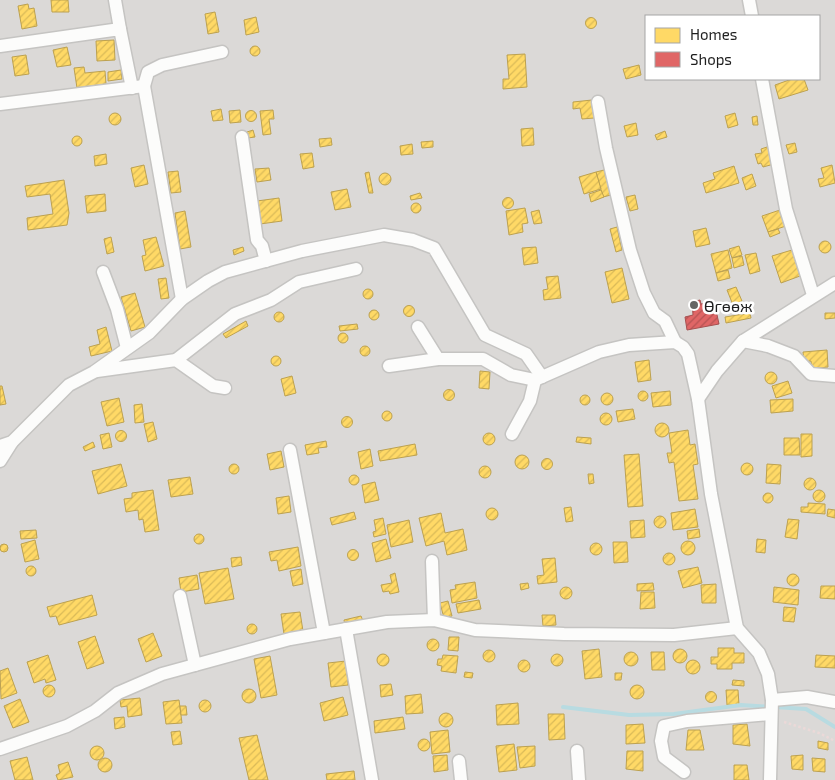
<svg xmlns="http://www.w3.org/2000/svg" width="835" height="780" font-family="'Exo 2',sans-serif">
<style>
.residential{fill:#dbd9d7;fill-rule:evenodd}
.homes{fill:url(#homes-hatch);stroke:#bca150}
.shops{fill:url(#shops-hatch);stroke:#a65050}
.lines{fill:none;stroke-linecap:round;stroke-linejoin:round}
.stream{stroke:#b8dbe1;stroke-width:4}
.minor-casing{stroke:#c5c4c2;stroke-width:15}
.path{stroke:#ebd9d8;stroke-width:2.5;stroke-dasharray:2.5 2.5;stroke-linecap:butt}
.minor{stroke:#fcfcfb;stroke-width:12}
.poi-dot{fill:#666564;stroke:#fff;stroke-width:2}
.labels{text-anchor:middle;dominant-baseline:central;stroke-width:5;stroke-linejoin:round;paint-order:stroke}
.poi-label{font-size:16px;fill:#1e1e1e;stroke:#fff;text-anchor:start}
</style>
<defs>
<pattern id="homes-hatch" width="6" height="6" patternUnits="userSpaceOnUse" patternTransform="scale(1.25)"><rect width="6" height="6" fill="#ffd966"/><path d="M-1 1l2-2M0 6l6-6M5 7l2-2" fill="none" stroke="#daba58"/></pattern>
<pattern id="shops-hatch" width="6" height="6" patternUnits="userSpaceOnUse" patternTransform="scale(1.25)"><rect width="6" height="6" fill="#e06666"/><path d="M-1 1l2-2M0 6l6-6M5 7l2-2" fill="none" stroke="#b55353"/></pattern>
</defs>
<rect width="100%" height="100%" fill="#ece9e6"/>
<!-- residential -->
<path class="residential" d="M0 0H835V780H0ZM646 16H819V79H646Z"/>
<!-- homes -->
<g class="homes">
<path d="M51 0H68L69 12H52Z"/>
<path d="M28 4 29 9 34 8 37 26 22 29 18 6Z"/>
<path d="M215 12 219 32 208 34 205 14Z"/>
<path d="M256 17 259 32 246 35 244 20Z"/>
<circle cx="591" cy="23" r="5.5"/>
<path d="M114 40 115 60 97 61 96 41Z"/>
<circle cx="255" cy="51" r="5"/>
<path d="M67 47 71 65 57 67 53 50Z"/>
<path d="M525 54 527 87 503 89V79H509L507 55Z"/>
<path d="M26 55 29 74 15 76 12 57Z"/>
<path d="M639 65 641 75 626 79 623 69Z"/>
<path d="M84 67 85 73 105 71 106 84 77 88 74 68Z"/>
<path d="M121 70 122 79 108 81V72Z"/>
<path d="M792 79H804L808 90 779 99 775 85Z"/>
<path d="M592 100 594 118 582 119 580 108 573 109V102Z"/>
<path d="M221 109 223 120 213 121 211 111Z"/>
<path d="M240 110 241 122 230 123 229 111Z"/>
<path d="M273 110 274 119H269L271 134 263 135 260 111Z"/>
<circle cx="251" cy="116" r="5.5"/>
<path d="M735 113 738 125 728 128 725 116Z"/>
<circle cx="115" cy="119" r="6"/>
<path d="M757 116 758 125H753L752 117Z"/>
<path d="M636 123 638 135 627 137 624 126Z"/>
<path d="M533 128 534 145 522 146 521 129Z"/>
<path d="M253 130 255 137 248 138 247 132Z"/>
<path d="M665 131 667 137 657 140 655 135Z"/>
<circle cx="77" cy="141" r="5"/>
<path d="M331 138 332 145 320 147 319 139Z"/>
<path d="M433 141V147L422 148 421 142Z"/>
<path d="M795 143 797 152 789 154 786 145Z"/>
<path d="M412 144 413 154 401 155 400 146Z"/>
<path d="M770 146 774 164 763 167 761 163 758 164 755 154 762 153 761 149Z"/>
<path d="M312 153 314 167 303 169 300 154Z"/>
<path d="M106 154 107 164 95 166 94 156Z"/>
<path d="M144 165 148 184 135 187 131 168Z"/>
<path d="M832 165 835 183 820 187 818 179 824 178 821 168Z"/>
<path d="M734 166 739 183 706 193 703 183 715 179 713 173Z"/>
<path d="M269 168 271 180 257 182 255 169Z"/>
<path d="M604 170 611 195 603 197 596 172Z"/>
<path d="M178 171 181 192 171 193 168 172Z"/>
<path d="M369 172 373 193H369L365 173Z"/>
<path d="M596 172 601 189 584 194 579 177Z"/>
<circle cx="385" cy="179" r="6"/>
<path d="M752 174 756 186 746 190 742 178Z"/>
<path d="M64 180 69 213 67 225 28 230 27 218 53 214 50 194 27 197 25 186Z"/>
<path d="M347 189 351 207 335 210 331 192Z"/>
<path d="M601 190 604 197 591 202 589 194Z"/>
<path d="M420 193 422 198 411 200 410 196Z"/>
<path d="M105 194 106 211 87 213 85 196Z"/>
<path d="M635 195 638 209 630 211 626 197Z"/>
<circle cx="508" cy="203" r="5.5"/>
<path d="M279 198 282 221 260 224 257 201Z"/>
<circle cx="416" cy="208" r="5"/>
<path d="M525 208 528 223 522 224 523 232 509 235 506 211Z"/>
<path d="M539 210 542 223 534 224 531 212Z"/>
<path d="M780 210 786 226 768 232 762 216Z"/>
<path d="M185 211 191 247 180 249 175 213Z"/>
<path d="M617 227 622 250 616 252 610 229Z"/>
<path d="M706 228 710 244 696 247 693 231Z"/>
<path d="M778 229 780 233 770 237 768 232Z"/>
<path d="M111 237 114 252 107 254 104 239Z"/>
<path d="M156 237 164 266 145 271 142 256 146 255 143 240Z"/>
<circle cx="825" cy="247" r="6"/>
<path d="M739 246 742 255 732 258 729 249Z"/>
<path d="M243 247 244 251 234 255 233 250Z"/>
<path d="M536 247 538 263 524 265 522 248Z"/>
<path d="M728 250 732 268 716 273 711 254Z"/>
<path d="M792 250 800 276 781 283 772 256Z"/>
<path d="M756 253 760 271 750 274 745 255Z"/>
<path d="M742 256 744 265 734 268 732 258Z"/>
<path d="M622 268 629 299 612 303 605 272Z"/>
<path d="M728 270 730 278 718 281 716 273Z"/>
<path d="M558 276 561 298 544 300 543 290 548 289 546 277Z"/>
<path d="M166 278 169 298 161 299 158 279Z"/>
<path d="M736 287 742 301 733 305 727 290Z"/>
<circle cx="368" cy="294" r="5"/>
<path d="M135 293 145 327 131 331 121 297Z"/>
<circle cx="409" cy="311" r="5.5"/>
<circle cx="374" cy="315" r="5"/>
<circle cx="279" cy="317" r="5"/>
<path d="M750 313 751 318 726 323 725 317Z"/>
<path d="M825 313H835V318L825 319Z"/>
<path d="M246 321 248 326 226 338 223 334Z"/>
<path d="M357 324 358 329 340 331 339 326Z"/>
<path d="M106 327 112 351 91 356 89 347 100 344 97 330Z"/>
<circle cx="343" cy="338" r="5"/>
<circle cx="365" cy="351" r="5"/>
<path d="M827 350 828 367 812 369 811 361 804 362 803 352Z"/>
<circle cx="276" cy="361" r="5"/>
<path d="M649 360 651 380 638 382 635 362Z"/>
<path d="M480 371 490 372 489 389 479 388Z"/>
<circle cx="771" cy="378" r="6"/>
<path d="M292 376 296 393 285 396 281 379Z"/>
<path d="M788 381 792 393 776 398 772 386Z"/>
<path d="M0 386H2L6 404 0 405Z"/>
<circle cx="449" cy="395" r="5.5"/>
<circle cx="643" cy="396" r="5"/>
<path d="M670 391 671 405 653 407 651 393Z"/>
<circle cx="607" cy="399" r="6"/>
<circle cx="585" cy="400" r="5"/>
<path d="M119 398 124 422 107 426 101 402Z"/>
<path d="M793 399V411L771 413 770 400Z"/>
<path d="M142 404 144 422 135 423 134 405Z"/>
<path d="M633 409 635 419 618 422 616 411Z"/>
<circle cx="387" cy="416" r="5"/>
<circle cx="606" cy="419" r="6"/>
<circle cx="347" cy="422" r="5.5"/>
<path d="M153 422 157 439 148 442 144 424Z"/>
<circle cx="662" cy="430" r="7"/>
<path d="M688 430 690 445 695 444 698 464 693 465 698 499 679 501 674 462 669 463 667 453H672L669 433Z"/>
<circle cx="121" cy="436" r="5.5"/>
<circle cx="489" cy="439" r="6"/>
<path d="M109 433 112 447 103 449 100 435Z"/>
<path d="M801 434H812V456L801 457Z"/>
<path d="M577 437 591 438V444L576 442Z"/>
<path d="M784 438H799L800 455H784Z"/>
<path d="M326 441 327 447 318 448 319 453 307 455 305 445Z"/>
<path d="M93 442 95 447 85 451 83 447Z"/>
<path d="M415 444 417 455 380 461 378 451Z"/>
<path d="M370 449 373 466 361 469 358 452Z"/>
<path d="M281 451 284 467 270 470 267 454Z"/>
<path d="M639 454 643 506 628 507 624 455Z"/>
<circle cx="522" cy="462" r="7"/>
<circle cx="547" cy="464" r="5.5"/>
<circle cx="747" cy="469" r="6"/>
<path d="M121 464 127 486 98 494 92 471Z"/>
<path d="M767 464 781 465 780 484 766 483Z"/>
<circle cx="234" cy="469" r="5"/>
<circle cx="485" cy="472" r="6"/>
<path d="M588 474H593L594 483 589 484Z"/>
<circle cx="354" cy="480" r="5"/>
<path d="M190 477 193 494 171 497 168 480Z"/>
<circle cx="810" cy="484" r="6"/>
<path d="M375 482 379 500 365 503 362 485Z"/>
<circle cx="819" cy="496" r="6"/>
<path d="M153 490 159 530 145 532 143 519 139 520 138 510 126 512 124 499 132 498V493Z"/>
<circle cx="768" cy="498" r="5"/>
<path d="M289 496 291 512 278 514 276 498Z"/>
<path d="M808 503 825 504V514L801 512V507H808Z"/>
<path d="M571 507 573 521 566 522 564 508Z"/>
<circle cx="492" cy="514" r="6"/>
<path d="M695 509 698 527 673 530 671 513Z"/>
<path d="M828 509 835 510V518L827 516Z"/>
<path d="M354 512 356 519 332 525 330 518Z"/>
<path d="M441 513 445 533 463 529 467 550 447 555 444 541 426 546 419 518Z"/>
<circle cx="660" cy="522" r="6"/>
<path d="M383 518 386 534 374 537 373 532 376 531 374 520Z"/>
<path d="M788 519 799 520 797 539 785 537Z"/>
<path d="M409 520 413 542 391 547 387 525Z"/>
<path d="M644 520 645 537 631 538 630 521Z"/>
<path d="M699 529 700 537 688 539 687 531Z"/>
<path d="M36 530 37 538 21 539 20 531Z"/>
<circle cx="199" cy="539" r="5"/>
<path d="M386 539 391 558 376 562 372 543Z"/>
<path d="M757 539 766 540 765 553 756 552Z"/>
<path d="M35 540 39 559 25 562 21 544Z"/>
<circle cx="688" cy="548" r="7"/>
<path d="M613 542H627L628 562 614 563Z"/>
<circle cx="596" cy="549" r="6"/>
<circle cx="4" cy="548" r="4"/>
<path d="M298 547 301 566 279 571 277 560 271 561 269 552Z"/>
<circle cx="353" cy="555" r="5.5"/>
<circle cx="669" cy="559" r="6"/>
<path d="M241 557 242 565 232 567 231 558Z"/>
<path d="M555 558 557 582 538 584 537 576 544 575 542 559Z"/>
<circle cx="31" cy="571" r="5"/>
<path d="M698 567 702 583 683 588 678 571Z"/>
<path d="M228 568 234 599 205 604 199 573Z"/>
<path d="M301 569 303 584 293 586 290 571Z"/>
<path d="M395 573 399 592 390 594 389 591 383 592 381 585 392 583 390 575Z"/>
<circle cx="793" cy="580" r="6"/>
<path d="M197 575 199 589 181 592 179 578Z"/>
<path d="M475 582 477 598 452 603 450 590 456 589 455 585Z"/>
<path d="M528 583 529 588 521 590 520 584Z"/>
<path d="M653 583 654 590 637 591V584Z"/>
<path d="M716 584V603H702L701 585Z"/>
<path d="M821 586H835V599L820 598Z"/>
<circle cx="566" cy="593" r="6"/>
<path d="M774 587 799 590 798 605 773 602Z"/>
<path d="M641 592H654L655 608 640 609Z"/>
<path d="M92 595 97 615 59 625 56 616 50 617 47 607Z"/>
<path d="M479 600 481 609 458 613 456 604Z"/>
<path d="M448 601 452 616 444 618 440 603Z"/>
<path d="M784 607 796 608 794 622 783 621Z"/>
<path d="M300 612 303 631 284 634 281 614Z"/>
<path d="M542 615H555L556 625 543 626Z"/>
<path d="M361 616 363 621 345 625 344 620Z"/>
<circle cx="252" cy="629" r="5"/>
<path d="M153 633 162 656 146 662 138 639Z"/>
<path d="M95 636 104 663 87 669 78 642Z"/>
<path d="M449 637H459L458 651 448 650Z"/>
<circle cx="433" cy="645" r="6"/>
<path d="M718 648H734V653H744V663H732V669H717V664H711V657H718Z"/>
<circle cx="680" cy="656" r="7"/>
<path d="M599 649 602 677 585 679 582 651Z"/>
<circle cx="489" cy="656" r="6"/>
<path d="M651 652H664L665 670H652Z"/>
<circle cx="631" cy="659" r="7"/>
<circle cx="557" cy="660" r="6"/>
<circle cx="383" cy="660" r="6"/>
<path d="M48 655 56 680 46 683 45 679 34 683 27 662Z"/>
<path d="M443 655 458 656 456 673 441 671 442 666 437 665 438 659H442Z"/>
<path d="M816 655 835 656V668L815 667Z"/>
<path d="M270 656 277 695 261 698 254 659Z"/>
<circle cx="693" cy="667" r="7"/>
<circle cx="524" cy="666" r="6"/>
<path d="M346 661 348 685 331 687 328 663Z"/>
<path d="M8 668 17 693 1 699 0 671Z"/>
<path d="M465 672 473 673 472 678 464 677Z"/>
<path d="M615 673H622L621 680H615Z"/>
<path d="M733 680 744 681V686L732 685Z"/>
<path d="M391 684 393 695 381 697 380 685Z"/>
<circle cx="49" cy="691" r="6"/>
<circle cx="637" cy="692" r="7"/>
<circle cx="249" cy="696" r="7"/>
<path d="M726 690H738L739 705H727Z"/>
<circle cx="711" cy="697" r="5.5"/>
<path d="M421 694 423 713 406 714 405 696Z"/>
<path d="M343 697 348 715 324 721 320 703Z"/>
<path d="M140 698 142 715 128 717 127 706 121 707 120 700Z"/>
<path d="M20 699 29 722 13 728 4 706Z"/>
<path d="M179 700 182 723 166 724 163 702Z"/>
<circle cx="205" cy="706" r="6"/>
<path d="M518 703 519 724 497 725 496 705Z"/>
<path d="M180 706H186L187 715H181Z"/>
<circle cx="446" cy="720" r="7"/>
<path d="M548 714H564L565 739 549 740Z"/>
<path d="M124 717 125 727 115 729 114 718Z"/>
<path d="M403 717 405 729 375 733 374 721Z"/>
<path d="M643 724 645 743 626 744V725Z"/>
<path d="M747 724 750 746 733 744V725Z"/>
<path d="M448 730 450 752 432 754 430 732Z"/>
<path d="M688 730H700L704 750H686Z"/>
<path d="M180 731 182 744 173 745 171 732Z"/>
<path d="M257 735 268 780H249L239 738Z"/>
<circle cx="424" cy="745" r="6"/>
<path d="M818 741 828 743V750L818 748Z"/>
<path d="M514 744 517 770 499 772 496 746Z"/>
<path d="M535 746V766L520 768 517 747Z"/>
<circle cx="97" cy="753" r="7"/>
<path d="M627 751H643V771L626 769Z"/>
<path d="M447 755 448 770 434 772 433 756Z"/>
<path d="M803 755V770L792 769 791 756Z"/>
<path d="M27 757 33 780H15L10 761Z"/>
<circle cx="105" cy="765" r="7"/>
<path d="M812 758 825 759V772L813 771Z"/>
<path d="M68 762 73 777 58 780 56 775 60 773 58 765Z"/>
<path d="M734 765H747L749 780H734Z"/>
<path d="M354 771 355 780H327L326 774Z"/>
</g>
<!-- shops -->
<path class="shops" d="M700 300 701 304 714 301 719 324 687 330 685 317 693 315 692 302Z"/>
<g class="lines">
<!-- stream -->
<path class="stream" d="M563 707 629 715 674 714 741 705 806 709 835 727"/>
<!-- minor casing -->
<g class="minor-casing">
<g id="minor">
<path d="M115 0 120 29"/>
<path d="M749 0 752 16"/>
<path d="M0 46 120 29 132 88"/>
<path d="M762 79 786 209 813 295"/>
<path d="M144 86 148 72 162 65 222 52"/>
<path d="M598 102 606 148 630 250 644 293 654 313 665 321 675 342"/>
<path d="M0 104 144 86 182 299"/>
<path d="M242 137 257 240 262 246 266 261"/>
<path d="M103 272 117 309 127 348"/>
<path d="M418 327 438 359"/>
<path d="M743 341 768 346 794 356 811 374 835 376"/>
<path d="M176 360 235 314 271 300 299 282 356 269"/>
<path d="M389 366 438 359H483L511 375 535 380 599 352 629 345 675 342 683 347 688 354 698 399 717 371 743 341 835 283"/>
<path d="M97 371 176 360 213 386 225 388"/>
<path d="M698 399 711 494 737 628 759 653 768 674 772 700 770 780"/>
<path d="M512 434 530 401 535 380"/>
<path d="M0 446 12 442 69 385 94 372 149 333 182 299 208 281 225 272 302 251 384 235 413 240 434 248 485 335 526 354 542 377"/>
<path d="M290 450 324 633"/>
<path d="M0 461 12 442"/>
<path d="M432 561 434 620"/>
<path d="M180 596 195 665"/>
<path d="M346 629 372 780"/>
<path d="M772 700 807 697 835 702"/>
<path d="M0 749 67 726 95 711 118 693 162 674 290 639 387 622 434 620 475 630 564 634 674 635 737 628"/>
<path d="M577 751 579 780"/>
<path d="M459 761 461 780"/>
<path d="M684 772 664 757 661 741 664 726 687 721 770 714"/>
</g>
</g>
<!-- path -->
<path class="path" d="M784 722 819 733 835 741"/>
<!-- minor -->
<use href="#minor" class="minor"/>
</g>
<!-- markers -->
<circle class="poi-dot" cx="694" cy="305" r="5"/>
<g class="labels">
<!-- poi labels -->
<g class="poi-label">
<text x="704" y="305">Өгөөж</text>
</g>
</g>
<!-- legend -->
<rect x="645" y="15" width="175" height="65" fill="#ffffff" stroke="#a5a5a5"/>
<rect x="655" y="28" width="25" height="15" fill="#ffd966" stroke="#a5a5a5"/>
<text x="690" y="40" font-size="15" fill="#1e1e1e">Homes</text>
<rect x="655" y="52" width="25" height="15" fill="#e06666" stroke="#a5a5a5"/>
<text x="690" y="65" font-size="15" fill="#1e1e1e">Shops</text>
</svg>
